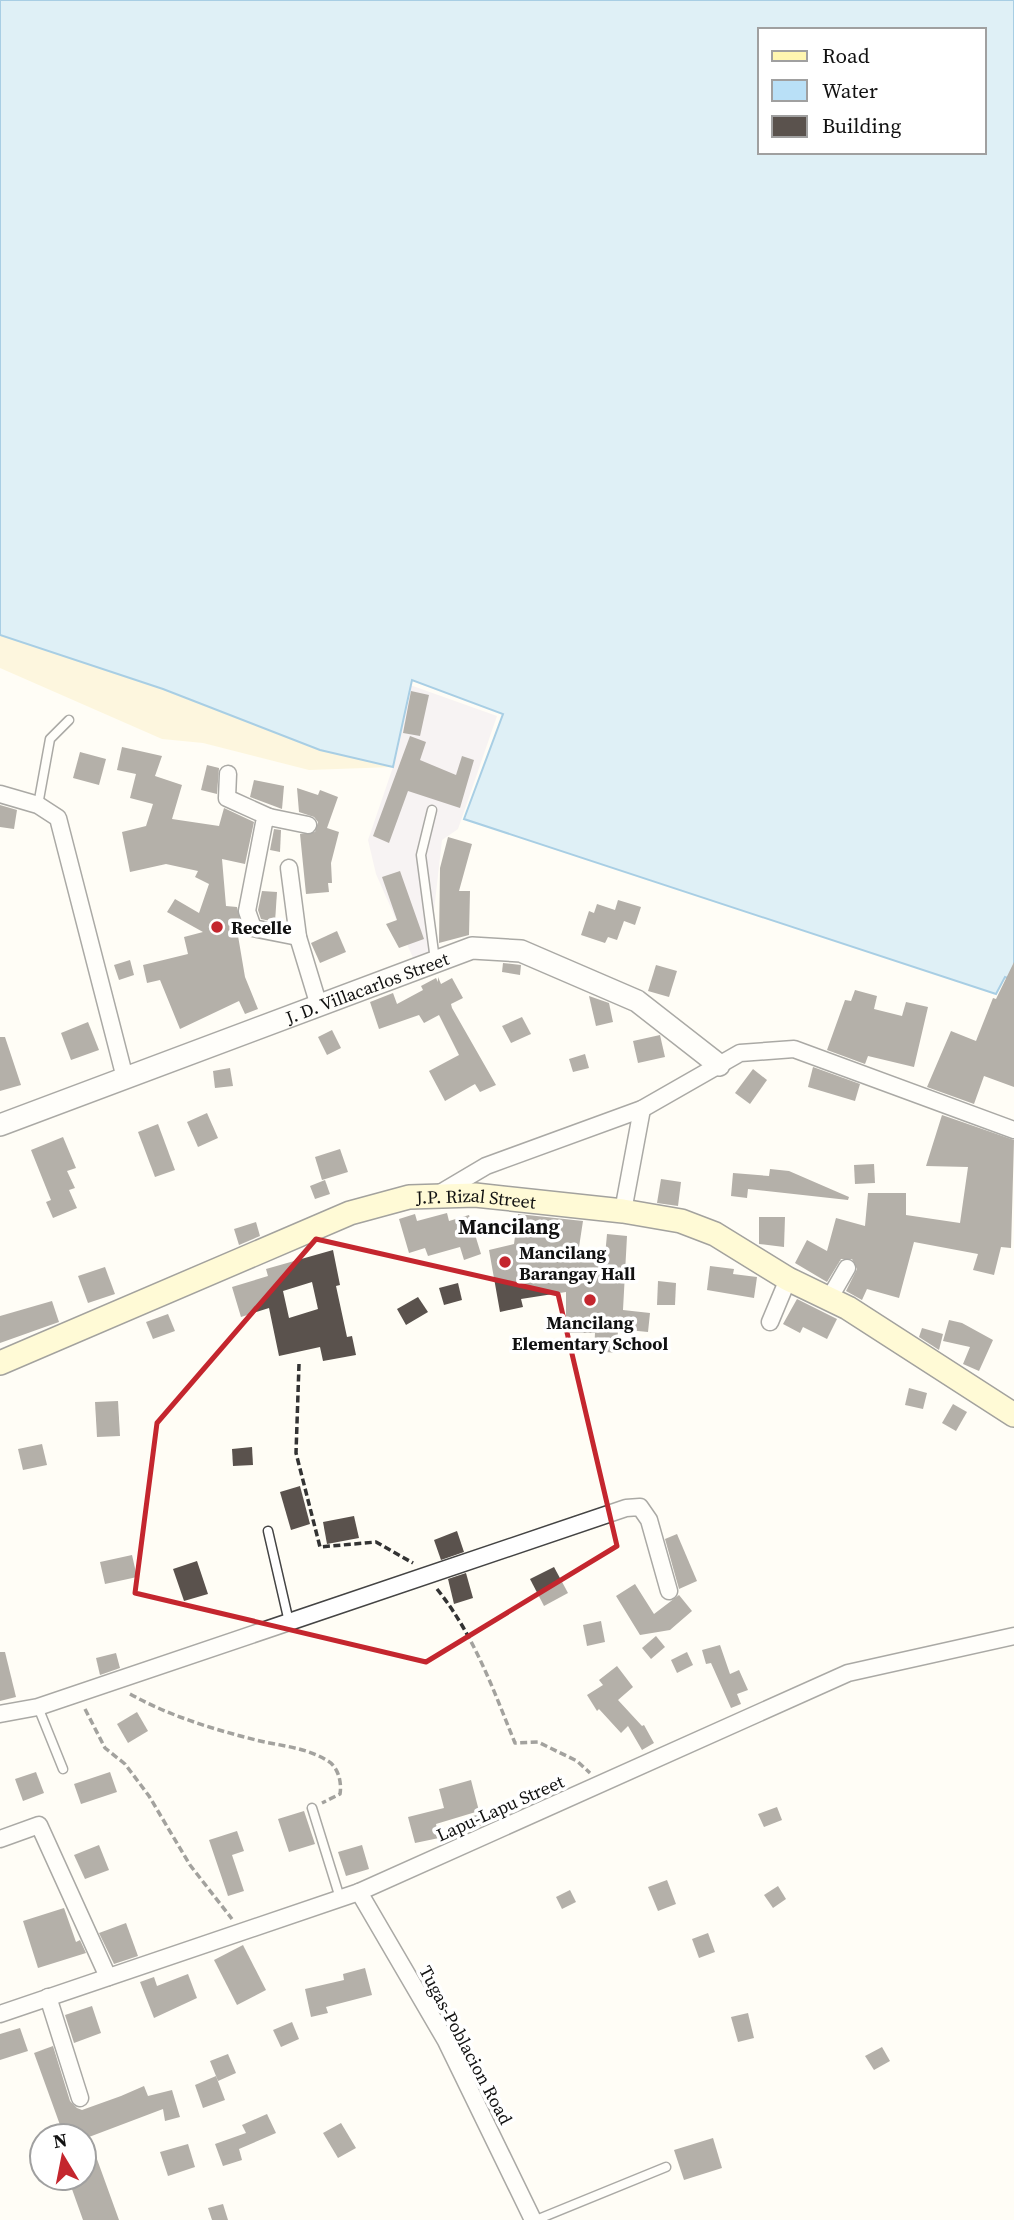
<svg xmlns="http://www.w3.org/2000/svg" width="1014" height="2220" font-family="'Source Serif 4',serif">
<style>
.industrial{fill:#eee6ef}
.sand{fill:#fbeec1}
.water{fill:#b9e0f7;stroke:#3f96cf;stroke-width:2;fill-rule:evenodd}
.building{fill:#5a524d;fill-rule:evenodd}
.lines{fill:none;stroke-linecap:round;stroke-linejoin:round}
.service-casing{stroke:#444;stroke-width:11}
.minor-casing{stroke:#444;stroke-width:19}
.tertiary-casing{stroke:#444;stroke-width:24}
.secondary-casing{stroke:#333;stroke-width:26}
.path{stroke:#333;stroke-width:3.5;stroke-dasharray:7 3.5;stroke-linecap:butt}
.service{stroke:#fff;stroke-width:8}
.minor{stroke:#fff;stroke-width:16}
.tertiary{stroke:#fff;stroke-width:21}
.secondary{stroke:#fff6b0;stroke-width:23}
.marked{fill:none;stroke:#c4262e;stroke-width:5;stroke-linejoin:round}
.poi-dot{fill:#c4262e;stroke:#fff;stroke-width:2.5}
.labels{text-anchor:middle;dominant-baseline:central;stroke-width:7;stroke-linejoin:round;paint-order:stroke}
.poi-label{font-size:18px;font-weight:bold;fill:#111;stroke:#fff;text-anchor:start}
.street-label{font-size:18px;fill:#111;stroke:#fff}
.quarter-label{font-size:21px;font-weight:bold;fill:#111;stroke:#fff}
</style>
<rect width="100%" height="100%" fill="#fffdf5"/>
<!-- industrial -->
<path class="industrial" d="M410 685 497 716 458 829 442 840 429 955 414 960 376 874 368 840 393 767Z"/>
<!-- sand -->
<path class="sand" d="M0 635 163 689 320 750 393 767 309 770 203 743 162 739 0 668Z"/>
<!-- water -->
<path class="water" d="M0 0H1014V980L1005 977 996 994 464 819 503 714 412 680 393 767 320 750 163 689 0 635ZM760 30H984V152H760Z"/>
<!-- building -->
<g class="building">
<path d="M411 691 429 695 420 736 403 733Z"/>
<path d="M410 736 426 742 420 760 456 775 462 756 474 760 460 808 408 791 389 843 373 836Z"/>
<path d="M122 747 162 756 155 776 182 785 172 819 219 826 224 808 254 822 245 864 222 859 226 906 237 907 241 924H236L245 977 258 1009 245 1014 239 1001 180 1029 160 980 147 983 143 965 188 954 184 937 203 932 167 912 175 899 199 913 209 884 195 877 198 871 166 864 130 872 122 832 146 826 153 804 130 798 136 774 117 770Z"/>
<path d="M80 752 106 759 99 785 73 778Z"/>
<path d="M207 765 219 768 217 794 201 790Z"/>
<path d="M254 780 284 786 282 809 250 797Z"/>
<path d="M297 788 318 795 320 790 338 797 327 828 339 832 331 863 332 883H328L329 892 306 894 300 834 315 832 318 822 314 817 299 812Z"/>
<path d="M0 805 17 810 14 829 0 827Z"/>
<path d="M274 829 281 830 280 852 270 850Z"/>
<path d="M448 837 472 844 459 891H470L469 935 439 943 440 868Z"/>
<path d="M400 871 424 939 399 948 386 924 397 920 382 877Z"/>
<path d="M262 891 277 892 275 922 261 919 258 910Z"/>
<path d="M618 900 641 907 635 925 624 921 617 940 608 937 605 943 581 935 589 911 594 913 597 904 615 910Z"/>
<path d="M337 931 346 952 320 963 311 943Z"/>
<path d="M130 960 134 975 119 980 114 965Z"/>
<path d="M1014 962V1087L984 1076 974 1104 927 1087 951 1031 976 1041 993 998 996 999Z"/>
<path d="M503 963 521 965 520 975 502 972Z"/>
<path d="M656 965 677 971 669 997 648 991Z"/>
<path d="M438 977 441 984 452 978 463 998 451 1004 452 1008 496 1085 480 1092 475 1084 445 1101 429 1071 459 1055 439 1015 424 1023 419 1015 379 1029 370 1002 393 993 397 1004 423 990 421 986 436 978 438 982Z"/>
<path d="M855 990 877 996 874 1009 902 1016 906 1002 928 1007 914 1067 868 1056 865 1064 827 1050 845 1000 851 1001Z"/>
<path d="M589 996 609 1003 613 1022 596 1026Z"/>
<path d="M522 1017 531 1034 511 1043 502 1026Z"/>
<path d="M88 1022 99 1050 71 1060 61 1033Z"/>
<path d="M332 1030 341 1048 327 1055 318 1037Z"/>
<path d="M660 1035 665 1057 638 1063 633 1041Z"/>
<path d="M0 1037H5L21 1085 0 1091Z"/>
<path d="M585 1054 589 1068 573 1072 569 1059Z"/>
<path d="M813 1067 860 1084 855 1101 808 1087Z"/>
<path d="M230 1068 233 1086 215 1088 213 1071Z"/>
<path d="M753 1069 767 1080 750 1104 735 1093Z"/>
<path d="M207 1113 218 1138 198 1147 187 1122Z"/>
<path d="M942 1115 1014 1140 1011 1248 1001 1247 994 1275 973 1270 978 1254 914 1242 899 1298 867 1289 862 1300 846 1291 857 1269 852 1259H841L827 1282 795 1263 807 1240 827 1251 836 1218 865 1226 868 1193H906V1215L960 1223 968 1167 926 1166Z"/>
<path d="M158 1124 175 1170 155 1177 138 1132Z"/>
<path d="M63 1137 76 1168 67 1171 75 1188 69 1190 77 1208 53 1218 46 1202 51 1200 31 1150Z"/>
<path d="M340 1149 348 1172 322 1180 315 1157Z"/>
<path d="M874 1164 875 1183 855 1184 854 1165Z"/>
<path d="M770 1169 789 1171 849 1197 848 1200 748 1189 747 1198 731 1196 733 1173 769 1176Z"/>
<path d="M661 1179 681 1182 678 1206 657 1203Z"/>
<path d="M325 1180 330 1194 315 1199 310 1186Z"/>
<path d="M447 1213 449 1221 469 1215 481 1254 464 1260 460 1247 428 1256 425 1248 409 1253 399 1219 415 1214 417 1221Z"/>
<path d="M518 1214 583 1221 577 1260 605 1256 607 1234 627 1236 623 1310 650 1313 648 1332 618 1329 617 1353 594 1351 595 1333H566V1292L521 1299 523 1307 500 1312 489 1250 514 1244Z"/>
<path d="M759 1217H785L784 1247 759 1244Z"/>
<path d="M256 1222 260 1236 239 1245 234 1229Z"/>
<path d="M333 1250 340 1285 336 1286 347 1337 352 1336 356 1355 323 1361 320 1347 279 1356 269 1308 241 1317 232 1287 268 1276 266 1269ZM312 1282 318 1309 289 1318 283 1291Z"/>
<path d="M710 1266 734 1269 733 1274 757 1277 754 1298 707 1290Z"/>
<path d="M105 1267 115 1294 88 1303 78 1276Z"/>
<path d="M658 1281 676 1283 675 1305H657Z"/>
<path d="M458 1283 462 1300 444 1305 439 1288Z"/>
<path d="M418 1297 428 1312 406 1325 397 1309Z"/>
<path d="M797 1299 837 1319 827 1339 803 1327 800 1333 783 1324Z"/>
<path d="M52 1301 59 1322 0 1343V1316Z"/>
<path d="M168 1314 175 1331 153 1339 146 1322Z"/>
<path d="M949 1320 962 1323 993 1340 979 1371 963 1364 970 1347 943 1341Z"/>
<path d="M922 1328 943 1334 939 1350 919 1337Z"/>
<path d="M909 1388 927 1393 923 1409 905 1405Z"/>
<path d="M118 1401 120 1436 97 1437 95 1402Z"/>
<path d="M953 1404 967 1412 956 1431 942 1423Z"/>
<path d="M42 1444 47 1465 23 1470 18 1449Z"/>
<path d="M252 1447 253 1465 233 1466 232 1449Z"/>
<path d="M300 1486 310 1524 291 1530 280 1492Z"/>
<path d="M354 1516 359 1538 327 1544 323 1522Z"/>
<path d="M457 1531 464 1552 441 1560 434 1540Z"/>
<path d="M677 1534 697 1581 679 1589 665 1539Z"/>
<path d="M132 1555 137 1577 105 1584 100 1562Z"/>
<path d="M197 1561 208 1594 184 1601 173 1569Z"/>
<path d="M554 1567 568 1593 544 1606 530 1579Z"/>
<path d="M466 1573 473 1598 454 1604 448 1579Z"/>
<path d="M635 1584 654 1614 679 1595 692 1611 670 1630 640 1635 616 1596Z"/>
<path d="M601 1621 605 1642 587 1646 583 1625Z"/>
<path d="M656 1636 665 1647 651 1659 642 1648Z"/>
<path d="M720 1645 730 1674 739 1670 748 1690 737 1694 741 1704 731 1708 711 1663 706 1664 702 1650Z"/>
<path d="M0 1652H5L16 1697 0 1701Z"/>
<path d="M687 1652 693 1665 677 1673 671 1660Z"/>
<path d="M116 1653 120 1668 100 1675 96 1658Z"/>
<path d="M617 1666 633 1687 618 1700 642 1726 644 1725 654 1743 642 1750 628 1726 621 1733 599 1709 597 1711 587 1695 603 1685 599 1680Z"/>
<path d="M137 1712 148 1731 128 1743 117 1724Z"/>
<path d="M36 1772 44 1793 23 1801 15 1779Z"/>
<path d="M110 1772 117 1792 81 1804 74 1784Z"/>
<path d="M471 1780 479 1811 436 1824 439 1838 415 1843 408 1817 444 1808 439 1789Z"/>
<path d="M777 1807 782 1820 764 1827 758 1814Z"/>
<path d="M304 1811 315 1844 289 1852 278 1819Z"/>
<path d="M484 1813 486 1823 473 1830 469 1817Z"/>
<path d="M237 1831 244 1851 232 1855 244 1891 228 1896 209 1840Z"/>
<path d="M99 1845 109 1870 85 1879 74 1855Z"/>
<path d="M362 1845 369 1869 346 1876 338 1852Z"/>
<path d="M667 1880 676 1904 658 1911 648 1887Z"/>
<path d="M778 1886 786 1899 773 1908 764 1895Z"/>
<path d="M570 1890 576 1902 562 1909 556 1897Z"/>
<path d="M64 1908 76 1942 80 1940 86 1953 38 1968 23 1921Z"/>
<path d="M126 1923 138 1956 114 1964 99 1933Z"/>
<path d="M708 1933 715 1952 699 1958 692 1939Z"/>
<path d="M243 1945 266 1990 237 2005 214 1960Z"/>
<path d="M365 1968 372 1995 326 2007 328 2013 311 2017 305 1989 344 1980 343 1974Z"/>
<path d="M188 1974 197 1998 154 2018 140 1982 154 1977 157 1986Z"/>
<path d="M92 2006 101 2033 74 2043 65 2015Z"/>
<path d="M748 2013 754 2038 738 2042 731 2017Z"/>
<path d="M292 2022 299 2039 281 2047 273 2030Z"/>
<path d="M20 2028 28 2051 0 2060V2034Z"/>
<path d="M53 2046 70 2101 77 2108 82 2110 121 2096 144 2086 148 2096 172 2090 180 2117 165 2121 163 2109 89 2137 119 2220H83L68 2178H84V2136H64L34 2053Z"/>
<path d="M882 2047 890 2061 874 2070 865 2056Z"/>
<path d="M228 2054 236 2073 218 2081 210 2061Z"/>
<path d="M216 2076 225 2100 203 2108 195 2085Z"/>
<path d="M267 2114 276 2133 239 2149 242 2160 223 2166 215 2144 246 2133 242 2125Z"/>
<path d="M341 2123 356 2148 338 2158 323 2133Z"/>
<path d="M713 2138 722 2168 684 2180 674 2150Z"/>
<path d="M188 2144 195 2167 168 2176 160 2152Z"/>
<path d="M223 2204 228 2220H212L208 2208Z"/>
</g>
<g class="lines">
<!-- service casing -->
<g class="service-casing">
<g id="service">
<path d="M38 805 50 739 69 720"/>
<path d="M432 810 421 855 435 960"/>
<path d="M268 1531 289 1622"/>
<path d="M38 1707 63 1769"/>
<path d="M312 1808 340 1898"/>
<path d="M536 2220 666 2167"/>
</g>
</g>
<!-- minor casing -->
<g class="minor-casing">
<g id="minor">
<path d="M228 774 227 798 269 817"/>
<path d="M0 794 38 805 58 818 125 1078"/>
<path d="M289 868 298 937 319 1006"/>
<path d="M298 937 253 928 247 911 264 823 269 817 308 825"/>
<path d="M437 1195 486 1166 642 1109 740 1053 794 1049 1014 1130"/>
<path d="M623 1211 642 1109"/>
<path d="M829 1299 847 1268"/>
<path d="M770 1322 788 1279"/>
<path d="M0 1714 38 1707 626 1508 640 1507 649 1520 669 1591"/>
<path d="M0 1839 39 1825 108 1977"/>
<path d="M359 1892 446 2041 533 2220"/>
<path d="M48 1997 80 2098"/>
<path d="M0 2014 359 1892 848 1673 1014 1636"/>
</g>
</g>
<!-- tertiary casing -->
<g class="tertiary-casing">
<g id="tertiary">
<path id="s1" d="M0 1125 472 948 521 951 637 1001 719 1065"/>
</g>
</g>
<!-- secondary casing -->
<g class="secondary-casing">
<g id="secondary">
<path id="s2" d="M0 1363 350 1213 409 1197 475 1195 623 1211 681 1221 715 1234 788 1279 848 1308 1014 1415"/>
</g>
</g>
<!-- path -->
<g class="path">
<path d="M299 1364 296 1453 320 1547 376 1542 413 1563"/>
<path d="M437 1589C474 1635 493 1689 515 1743L538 1742 577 1761 590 1773"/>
<path d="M130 1694C170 1716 212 1729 256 1740 280 1746 306 1747 328 1761 338 1767 342 1782 340 1794L322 1803"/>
<path d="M85 1709 105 1748 125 1764 149 1796 190 1865 232 1919"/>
</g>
<!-- service -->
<use href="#service" class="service"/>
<!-- minor -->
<use href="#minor" class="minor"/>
<!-- tertiary -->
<use href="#tertiary" class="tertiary"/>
<!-- secondary -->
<use href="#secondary" class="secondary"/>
</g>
<!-- marked area -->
<path d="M0 0H1014V2220H0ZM316 1239 558 1294 617 1546 426 1662 135 1593 157 1423Z" fill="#fffdf5" fill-opacity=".55" fill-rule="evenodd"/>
<path class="marked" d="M316 1239 558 1294 617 1546 426 1662 135 1593 157 1423Z"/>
<!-- markers -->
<g class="poi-dot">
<circle cx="217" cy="927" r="7"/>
<circle cx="505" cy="1262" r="7"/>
<circle cx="590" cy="1300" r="7"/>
</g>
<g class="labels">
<!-- poi labels -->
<g class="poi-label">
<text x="231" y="927">Recelle</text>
<text x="519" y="1252">Mancilang<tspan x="519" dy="21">Barangay Hall</tspan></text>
<text x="590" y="1322" text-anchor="middle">Mancilang<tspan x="590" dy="21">Elementary School</tspan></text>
</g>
<!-- street labels -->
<g class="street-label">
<text stroke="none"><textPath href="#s1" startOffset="392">J. D. Villacarlos Street</textPath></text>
<text stroke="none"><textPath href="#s2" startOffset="509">J.P. Rizal Street</textPath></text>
<text transform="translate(500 1808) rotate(-24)">Lapu-Lapu Street</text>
<text transform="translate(466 2045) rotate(62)">Tugas-Poblacion Road</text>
</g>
<!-- quarter labels -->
<g class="quarter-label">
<text x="509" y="1226">Mancilang</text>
</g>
</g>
<!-- legend -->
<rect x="758" y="28" width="228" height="126" fill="#ffffff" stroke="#a0a0a0" stroke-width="2"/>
<rect x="772" y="51" width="35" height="10" fill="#fff6b0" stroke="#a0a0a0" stroke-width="2"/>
<text x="822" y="63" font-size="21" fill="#111111">Road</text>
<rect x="772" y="80" width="35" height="21" fill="#b9e0f7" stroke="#a0a0a0" stroke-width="2"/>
<text x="822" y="98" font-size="21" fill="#111111">Water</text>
<rect x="772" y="116" width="35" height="21" fill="#5a524d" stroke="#a0a0a0" stroke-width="2"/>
<text x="822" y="133" font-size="21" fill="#111111">Building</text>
<!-- north arrow -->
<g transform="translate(63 2157) rotate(350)"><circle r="33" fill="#ffffff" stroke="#a0a0a0" stroke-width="2"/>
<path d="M0-5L12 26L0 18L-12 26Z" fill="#c4262e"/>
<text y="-10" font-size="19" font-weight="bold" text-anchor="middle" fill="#111111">N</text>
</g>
</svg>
